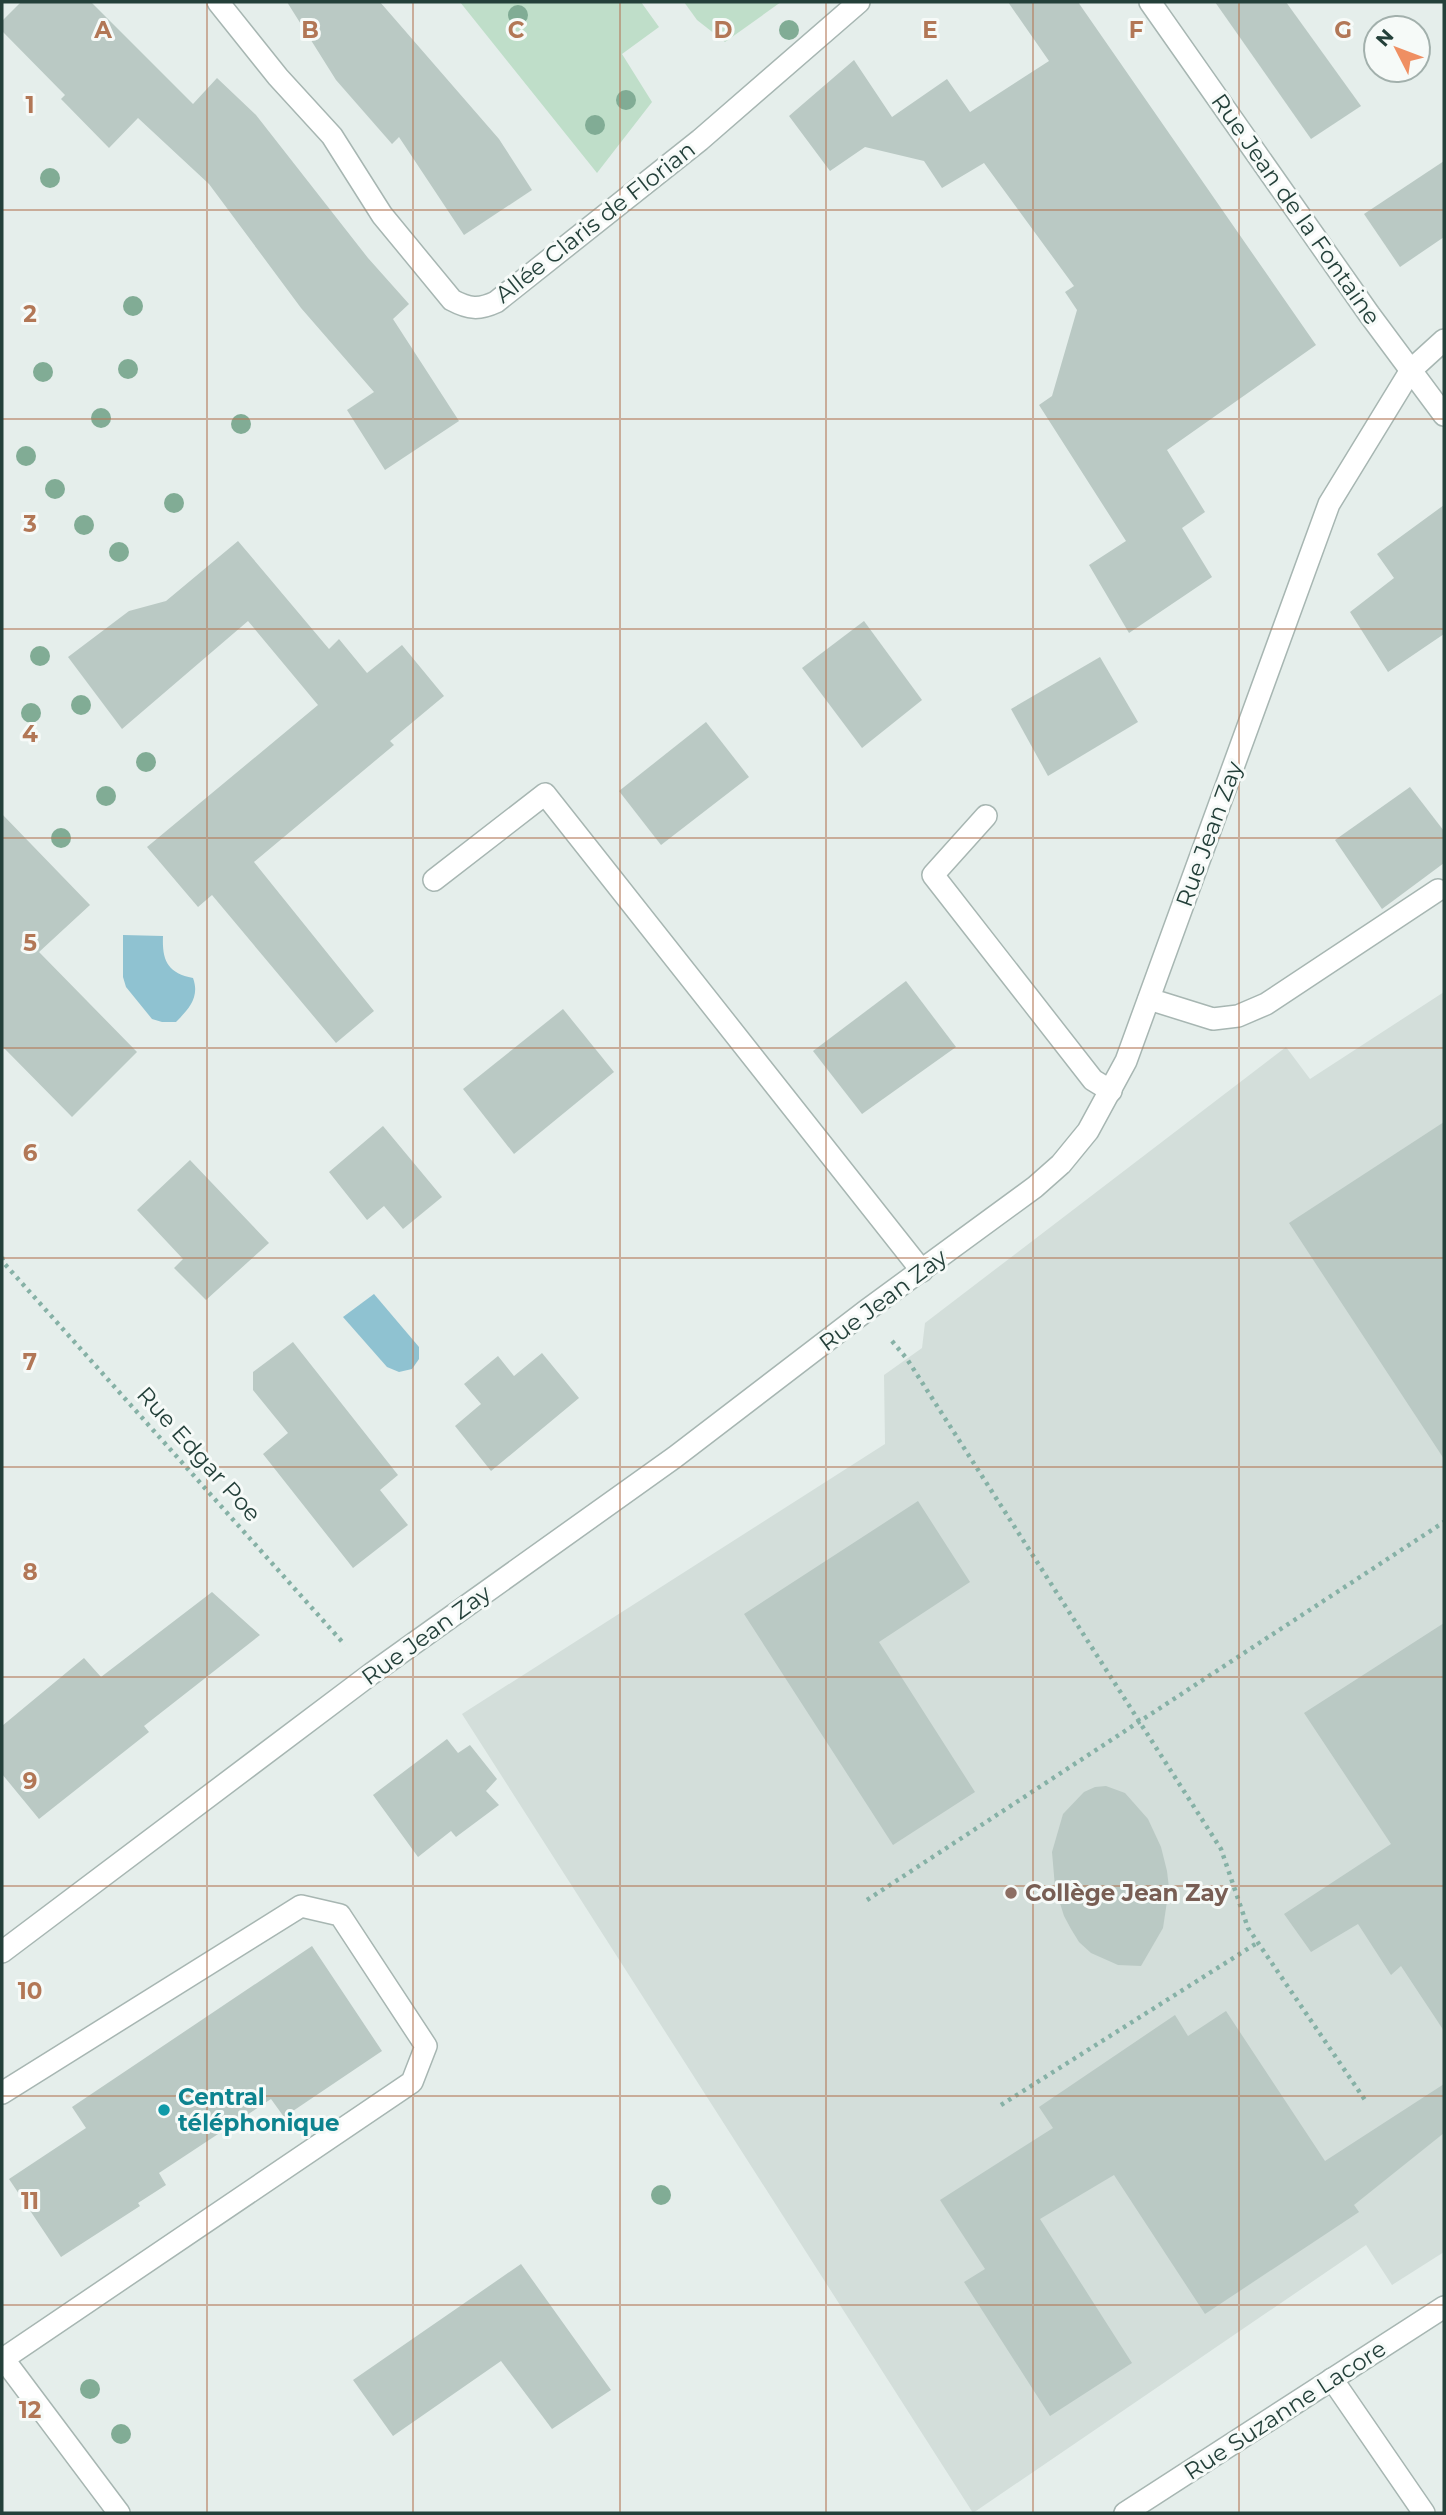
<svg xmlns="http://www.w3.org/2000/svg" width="1446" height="2515" font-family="Montserrat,sans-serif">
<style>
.built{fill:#d3deda}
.green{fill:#bfdec9}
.water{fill:#8fc2d1}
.building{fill:#bac9c4}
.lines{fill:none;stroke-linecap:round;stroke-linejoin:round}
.minor-casing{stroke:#a7b6b2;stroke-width:24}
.path{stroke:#86b1a6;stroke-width:4.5;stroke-dasharray:3.5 5;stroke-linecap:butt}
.minor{stroke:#fff;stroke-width:21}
.tree{fill:#81ac95}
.grid{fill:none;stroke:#b27756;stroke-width:2;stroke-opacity:0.55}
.education-dot{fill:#8d6e63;stroke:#f6faf8;stroke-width:2.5}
.culture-dot{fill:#0f9aa8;stroke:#f6faf8;stroke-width:2.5}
.labels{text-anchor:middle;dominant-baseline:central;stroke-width:6;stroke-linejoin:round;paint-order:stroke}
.street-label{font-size:23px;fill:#24403a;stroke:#f6faf8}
.education-label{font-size:23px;font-weight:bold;fill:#785e54;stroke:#f6faf8;text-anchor:start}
.culture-label{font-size:23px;font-weight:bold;fill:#0d838f;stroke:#f6faf8;text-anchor:start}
.grid-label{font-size:23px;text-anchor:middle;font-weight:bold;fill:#b27756;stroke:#f6faf8;stroke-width:6;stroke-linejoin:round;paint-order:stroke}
</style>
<rect width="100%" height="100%" fill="#e5eeeb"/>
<!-- built -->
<path class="built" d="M1444 992V2252L1392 2285 1366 2245 973 2513 462 1714 885 1444 884 1375 922 1348 925 1323 1286 1047 1310 1079Z"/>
<!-- green -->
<g class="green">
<path d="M460 2H641L659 27 622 54 652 102 597 173Z"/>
<path d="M684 2H781L725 42 697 20Z"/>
</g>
<!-- water -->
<g class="water">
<path d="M123 935 163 936C162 960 167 973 193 978 200 997 189 1009 176 1022H162L152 1019 126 987 123 977Z"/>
<path d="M374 1294 419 1347V1359L412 1369 399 1372 387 1367 343 1317Z"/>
</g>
<!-- building -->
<g class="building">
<path d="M21 2H91L193 104 217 78 256 115 368 258 409 304 393 319 459 421 385 470 347 410 374 392 301 308 209 184 138 118 109 148 61 99 65 95 2 31V21Z"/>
<path d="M287 2H380L499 139 532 190 464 235 399 137 392 144 336 80Z"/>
<path d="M1008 2H1078L1316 345 1167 450 1205 512 1182 528 1212 577 1129 633 1089 565 1126 541 1039 405 1052 396 1077 310 1065 292 1074 286 984 163 942 188 924 161 865 147 830 171 789 116 854 60 892 117 947 79 970 112 1049 61Z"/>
<path d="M1215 2H1286L1361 106 1311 139Z"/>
<path d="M1444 161V237L1400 267 1364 214Z"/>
<path d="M1444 505V634L1388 672 1350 612 1394 578 1377 554Z"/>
<path d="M238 541 329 649 339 639 367 673 402 645 444 696 390 741 394 745 254 862 374 1011 336 1043 212 895 198 907 147 847 318 705 248 621 122 729 68 657 129 611 166 601Z"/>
<path d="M864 621 922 700 862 748 802 668Z"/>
<path d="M1100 657 1138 722 1048 776 1011 709Z"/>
<path d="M706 722 749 777 661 845 619 791Z"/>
<path d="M1410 787 1444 831V863L1382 909 1335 840Z"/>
<path d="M2 814 90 905 39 952 137 1052 72 1117 2 1046Z"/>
<path d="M906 981 956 1047 862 1114 813 1051Z"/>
<path d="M563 1009 614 1072 514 1154 463 1089Z"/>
<path d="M1444 1122V1459L1289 1223Z"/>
<path d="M383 1126 442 1197 403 1229 384 1206 367 1220 329 1172Z"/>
<path d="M190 1160 269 1243 206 1300 174 1268 183 1259 137 1210Z"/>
<path d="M293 1342 398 1475 380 1490 408 1525 353 1568 263 1454 288 1433 253 1390V1372Z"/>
<path d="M542 1353 579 1398 491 1471 455 1426 481 1404 464 1384 498 1356 514 1376Z"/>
<path d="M918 1501 970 1582 879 1642 975 1792 893 1845 744 1614Z"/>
<path d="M212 1592 260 1635 144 1726 149 1732 39 1819 2 1774V1726L84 1658 101 1677Z"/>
<path d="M1444 1623V2031L1401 1966 1391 1975 1358 1924 1311 1952 1284 1914 1391 1844 1304 1713Z"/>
<path d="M447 1739 458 1753 470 1745 497 1779 486 1791 499 1805 456 1837 451 1831 418 1857 373 1795Z"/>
<path d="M1106 1786 1125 1793 1148 1819 1161 1847 1167 1871 1169 1888 1163 1928 1141 1966 1118 1965 1091 1953 1079 1942 1071 1929 1064 1916 1055 1887 1052 1852 1063 1814 1084 1792 1095 1787Z"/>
<path d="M312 1946 382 2051 284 2117 271 2099 159 2173 166 2185 138 2203 140 2206 61 2257 9 2179 86 2128 72 2107Z"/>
<path d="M1226 2011 1325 2161 1444 2084V2133L1354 2205 1359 2212 1205 2314 1114 2175 1040 2219 1132 2363 1050 2416 964 2282 985 2269 940 2200 1053 2128 1039 2107 1175 2015 1188 2036Z"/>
<path d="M521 2264 611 2390 552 2429 501 2361 393 2436 353 2380Z"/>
</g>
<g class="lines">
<!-- minor casing -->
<g class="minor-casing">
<g id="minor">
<path d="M218 2 278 77 332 136 382 215 452 300C469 309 479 310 496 302L700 140 859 2"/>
<path d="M1150 2 1369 314 1444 415"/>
<path d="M986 816 933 875 1093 1080 1111 1091"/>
<path d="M434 880 545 794 922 1271"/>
<path d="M1149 999 1213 1019 1238 1016 1266 1004 1438 890"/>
<path d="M2 1952 371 1674 675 1457 867 1310 1035 1187 1061 1164 1088 1131 1126 1061 1329 504 1411 370 1444 340"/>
<path d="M2 2093 301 1906 340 1915 426 2046 412 2082 3 2359"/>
<path d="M2 2357 119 2513"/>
<path d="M1332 2379 1424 2513"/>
<path d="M1125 2513 1444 2307"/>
</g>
</g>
<!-- path -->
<g class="path">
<path d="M2 1257 3 1262 345 1645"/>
<path d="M892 1341 907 1359 1221 1849 1248 1928 1365 2100"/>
<path d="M867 1900 1444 1522"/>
<path d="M1001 2105 1257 1943"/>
</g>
<!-- minor -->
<use href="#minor" class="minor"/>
</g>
<!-- trees -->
<g class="tree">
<circle cx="518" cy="15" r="10"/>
<circle cx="789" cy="30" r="10"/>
<circle cx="626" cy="100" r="10"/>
<circle cx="595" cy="125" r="10"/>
<circle cx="50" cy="178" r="10"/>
<circle cx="133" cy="306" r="10"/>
<circle cx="128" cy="369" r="10"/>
<circle cx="43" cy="372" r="10"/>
<circle cx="101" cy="418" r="10"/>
<circle cx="241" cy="424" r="10"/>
<circle cx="26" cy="456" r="10"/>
<circle cx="55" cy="489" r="10"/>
<circle cx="174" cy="503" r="10"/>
<circle cx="84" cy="525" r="10"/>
<circle cx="119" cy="552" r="10"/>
<circle cx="40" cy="656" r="10"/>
<circle cx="81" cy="705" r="10"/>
<circle cx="31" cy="713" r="10"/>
<circle cx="146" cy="762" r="10"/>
<circle cx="106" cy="796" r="10"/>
<circle cx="61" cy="838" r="10"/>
<circle cx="661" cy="2195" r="10"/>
<circle cx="90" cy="2389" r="10"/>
<circle cx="121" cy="2434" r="10"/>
</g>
<!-- grid -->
<path class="grid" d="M207 2V2513M413 2V2513M620 2V2513M826 2V2513M1033 2V2513M1239 2V2513M2 210H1444M2 419H1444M2 629H1444M2 838H1444M2 1048H1444M2 1258H1444M2 1467H1444M2 1677H1444M2 1886H1444M2 2096H1444M2 2305H1444"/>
<!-- markers -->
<circle class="education-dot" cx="1011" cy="1893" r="7"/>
<circle class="culture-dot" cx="164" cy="2110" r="7"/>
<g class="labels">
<!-- street labels -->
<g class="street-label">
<text transform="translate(1296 209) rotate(55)">Rue Jean de la Fontaine</text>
<text transform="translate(595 222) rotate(-38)">Allée Claris de Florian</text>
<text transform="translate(1209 834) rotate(-70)">Rue Jean Zay</text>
<text transform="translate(883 1300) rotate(-37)">Rue Jean Zay</text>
<text transform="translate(199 1454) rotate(48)">Rue Edgar Poe</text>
<text transform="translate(426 1635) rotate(-36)">Rue Jean Zay</text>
<text transform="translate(1285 2410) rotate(-33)">Rue Suzanne Lacore</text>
</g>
<!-- education labels -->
<g class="education-label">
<text x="1025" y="1893">Collège Jean Zay</text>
</g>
<!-- culture labels -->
<g class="culture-label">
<text x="178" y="2097">Central<tspan x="178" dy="26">téléphonique</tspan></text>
</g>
</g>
<g class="grid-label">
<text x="103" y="38">A</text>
<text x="310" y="38">B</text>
<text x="516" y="38">C</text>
<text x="723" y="38">D</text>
<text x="930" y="38">E</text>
<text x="1136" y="38">F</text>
<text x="1343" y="38">G</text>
<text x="30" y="113">1</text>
<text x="30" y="322">2</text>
<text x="30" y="532">3</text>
<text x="30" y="742">4</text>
<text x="30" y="951">5</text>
<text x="30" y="1161">6</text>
<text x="30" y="1370">7</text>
<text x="30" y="1580">8</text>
<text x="30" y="1789">9</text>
<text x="30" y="1999">10</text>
<text x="30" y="2209">11</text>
<text x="30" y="2418">12</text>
</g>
<!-- border -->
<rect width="1446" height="2515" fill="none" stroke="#24403a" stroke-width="7"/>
<!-- north arrow -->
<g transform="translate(1397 49) rotate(312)"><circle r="33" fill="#f6faf8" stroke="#a2b0ac" stroke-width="2"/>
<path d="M0-5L12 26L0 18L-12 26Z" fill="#ef8f62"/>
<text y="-10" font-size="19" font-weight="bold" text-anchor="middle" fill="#24403a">N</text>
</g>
</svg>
